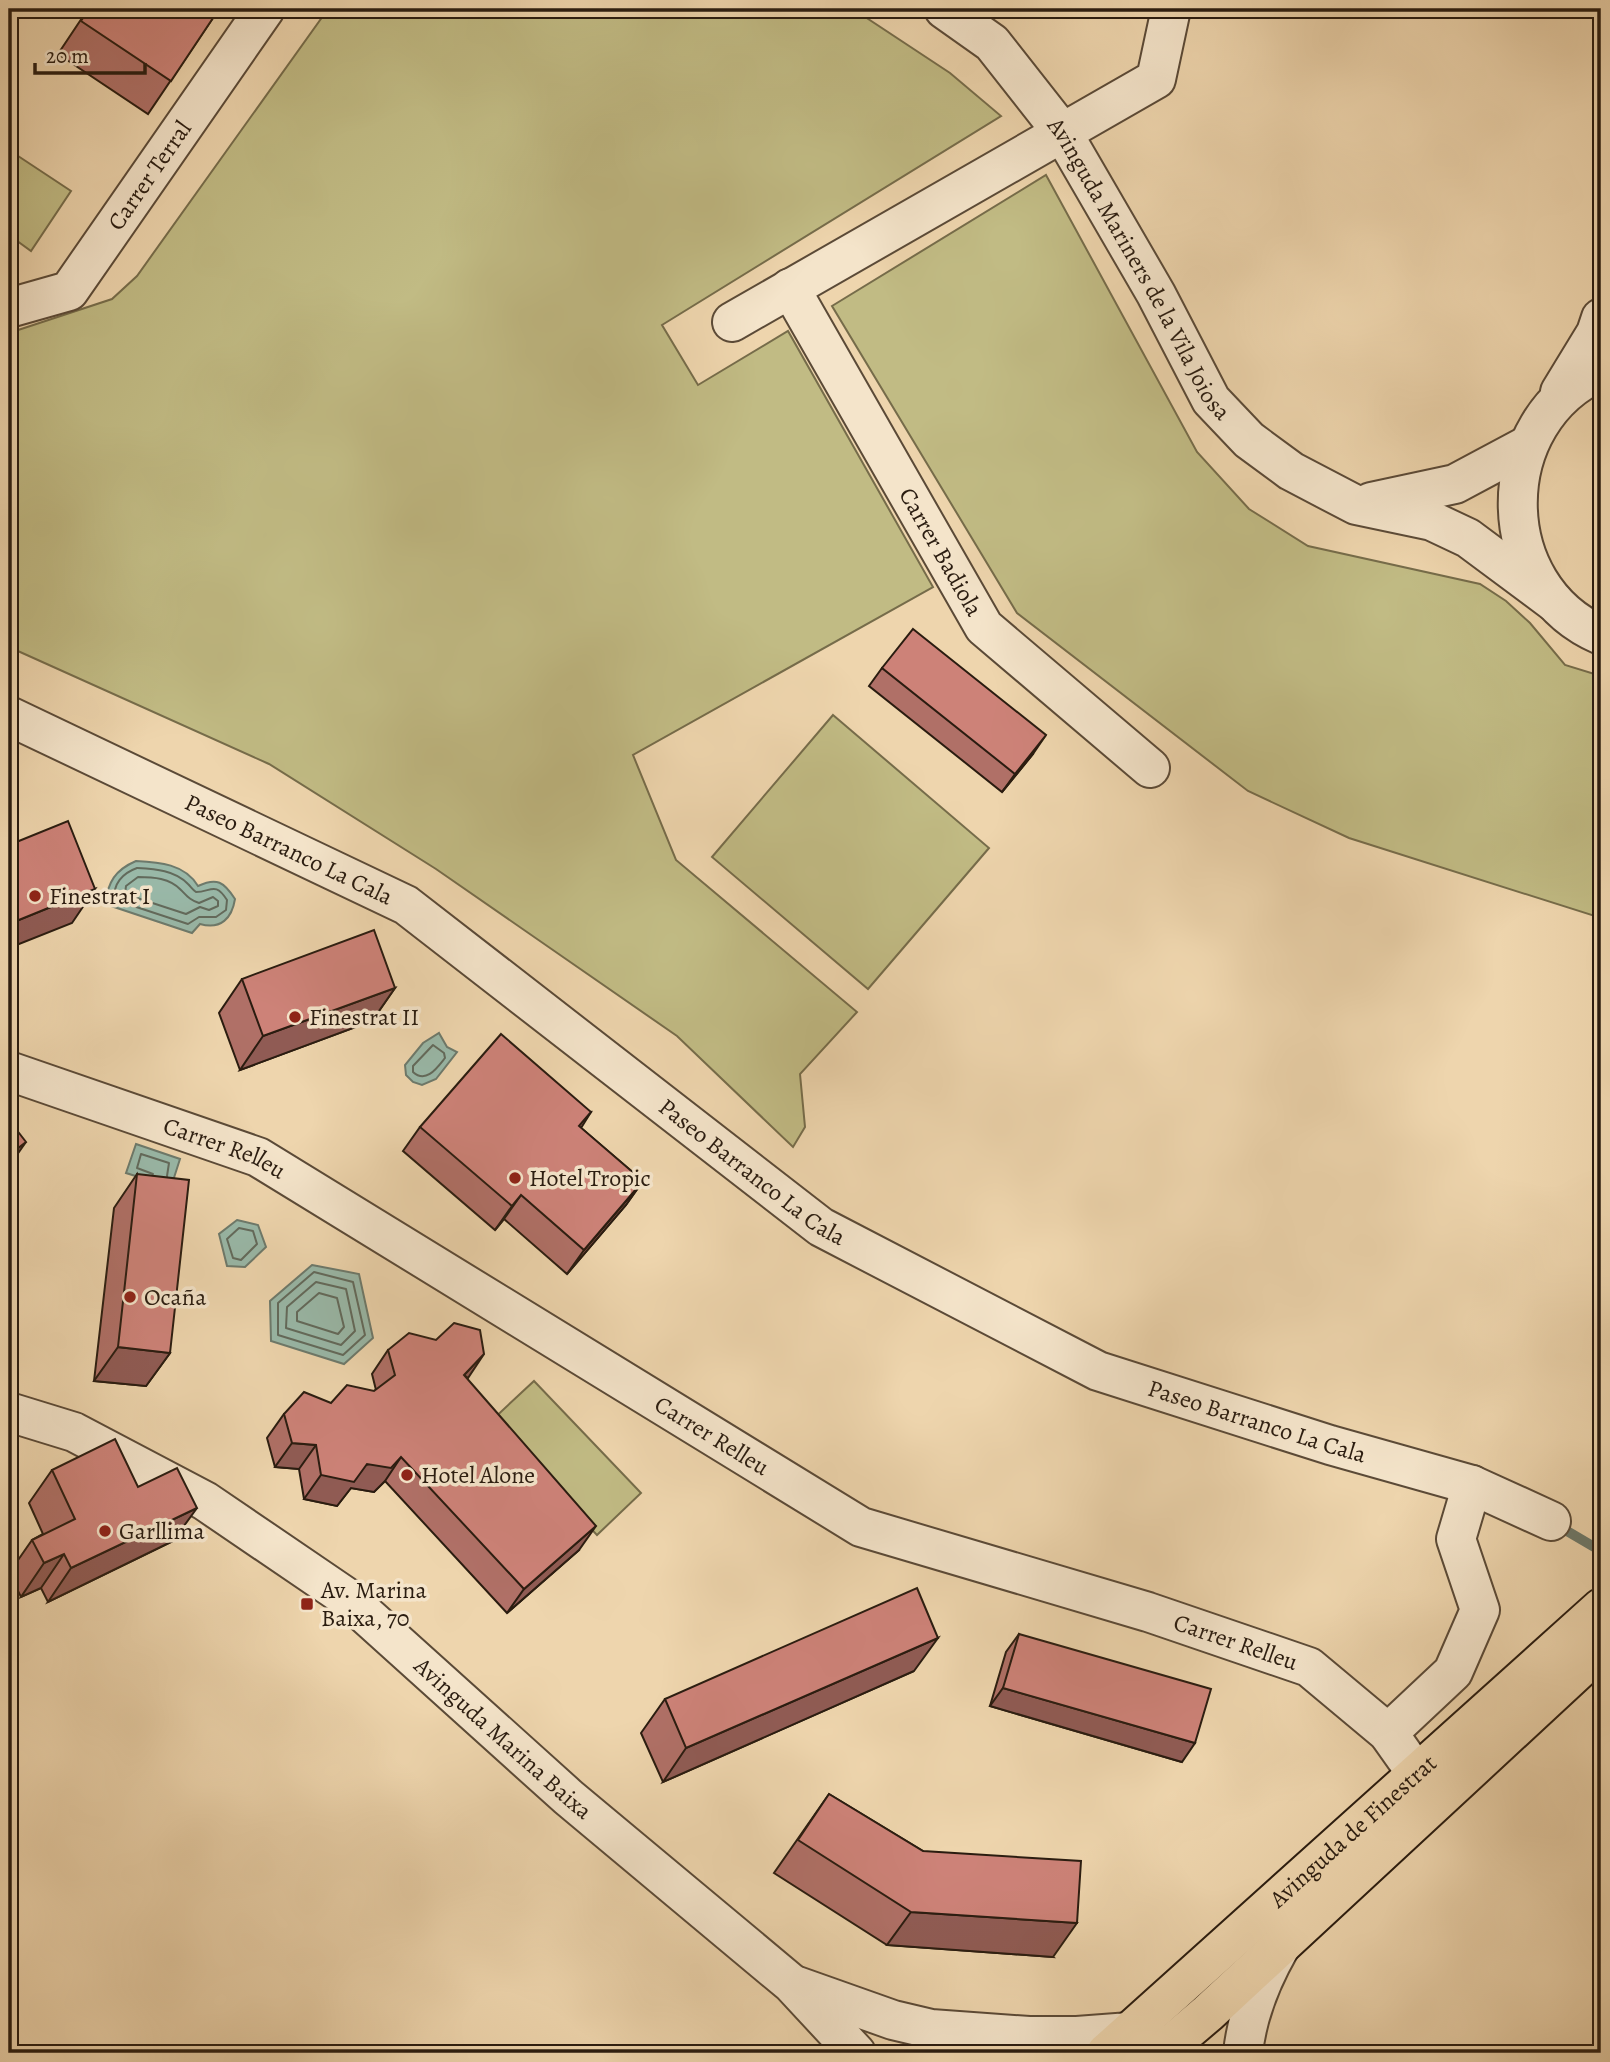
<svg xmlns="http://www.w3.org/2000/svg" width="1610" height="2062" font-family="Alegreya,serif">
<style>
.green{fill:#c1bb84;stroke:#766c4a;stroke-width:2}
.water{fill:#99b9a9;stroke:#6d7a6c;stroke-width:2}
.lines{fill:none;stroke-linecap:round;stroke-linejoin:round}
.shore{stroke:#626a5c;stroke-width:2}
.stream{stroke:#6d7a6c;stroke-width:10}
.minor-casing{stroke:#5b4a37;stroke-width:42}
.major-casing{stroke:#2a1c10;stroke-width:42}
.minor{stroke:#f4e4ca;stroke-width:38}
.major{stroke:#eed5ad;stroke-width:38}
.wall{fill:#b07067;stroke:#2a1c10;stroke-width:2}
.shaded-wall{fill:#905b54;stroke:#2a1c10;stroke-width:2}
.building{fill:#cd8278;stroke:#2a1c10;stroke-width:2}
.poi-dot{fill:#8f2418;stroke:#f4e4ca;stroke-width:2.5}
.labels{text-anchor:middle;dominant-baseline:central;stroke-width:7;stroke-linejoin:round;paint-order:stroke}
.street-label{font-size:24px;fill:#2a1c10;stroke:#f4e4ca}
.poi-label{font-size:24px;fill:#2a1c10;stroke:#f4e4ca;text-anchor:start}
</style>
<rect width="100%" height="100%" fill="#eed5ad"/>
<filter id="stains"><feTurbulence type="fractalNoise" baseFrequency=".00286" numOctaves="4"/><feColorMatrix values="0 0 0 0 .2 0 0 0 0 .09 0 0 0 0 .02 0 0 0 .5 -.17"/></filter>
<radialGradient id="worn" r=".72"><stop offset=".6" stop-color="#630" stop-opacity="0"/><stop offset="1" stop-color="#630" stop-opacity=".3"/></radialGradient>
<!-- green -->
<g class="green">
<path d="M328 9H853L950 73 1001 116 662 325 698 385 788 331 933 587 633 755 676 860 857 1012 800 1074 805 1127 793 1147 677 1036 436 869 269 764 9 647V333L112 299 137 276Z"/>
<path d="M9 150 71 191 31 251 9 235Z"/>
<path d="M1046 175 1197 452 1249 509 1308 546 1480 584 1506 601 1530 623 1565 665 1601 676V918L1349 838 1248 791 1017 613 832 306Z"/>
<path d="M833 715 989 848 868 989 712 857Z"/>
<path d="M534 1381 641 1493 597 1535 490 1422Z"/>
</g>
<!-- water -->
<g class="water">
<path d="M136 861C159 862 185 864 198 886 217 877 224 882 235 899 232 918 221 930 200 924L192 933 105 904C108 882 115 870 136 861Z"/>
<path d="M439 1033 447 1047 457 1052 436 1079 422 1085 413 1082 406 1075 405 1065 423 1043Z"/>
<path d="M136 1144 180 1159 171 1187 126 1173Z"/>
<path d="M237 1220 258 1225 266 1247 245 1267 227 1266 219 1234Z"/>
<path d="M312 1265 359 1274 373 1338 344 1364 271 1341 270 1301Z"/>
</g>
<g class="lines">
<!-- shore -->
<g class="shore">
<path d="M137 868C155 869 175 870 188 884 191 887 193 890 196 892 211 892 215 881 227 900L226 910 216 917H199L188 924 115 900C112 884 123 873 137 868Z"/>
<path d="M138 877C153 877 170 878 181 890 188 897 190 900 199 903L213 897 218 901V906L209 910 200 907 186 914 125 894 126 886Z"/>
<path d="M433 1045 444 1053 445 1058C437 1068 426 1084 413 1072V1066Z"/>
<path d="M153 1174 137 1168 141 1154 169 1163 167 1176"/>
<path d="M239 1228 253 1231 257 1244 241 1260 233 1258 227 1239Z"/>
<path d="M314 1272 353 1282 365 1335 343 1355 278 1335V1303Z"/>
<path d="M316 1282 346 1289 355 1331 341 1345 286 1328 287 1307Z"/>
<path d="M319 1293 337 1298 344 1327 338 1334 297 1321V1312Z"/>
</g>
<!-- stream -->
<path class="stream" d="M1555 1524 1601 1551"/>
<!-- minor casing -->
<g class="minor-casing">
<g id="minor">
<path id="s1" d="M944 9 992 43 1062 132 1156 294 1211 400 1249 440 1291 471 1356 505 1432 521 1468 538 1554 602"/>
<path id="s2" d="M790 288 984 627 1150 768"/>
<path id="s3" d="M9 308 69 291 265 9"/>
<path d="M732 322 1156 79 1171 9"/>
<path d="M1601 371C1490 420 1490 587 1601 635"/>
<path d="M1560 392 1596 333 1601 318"/>
<path d="M1371 502 1455 484 1528 445"/>
<path id="s4" d="M9 716 406 905 821 1227 1098 1371 1330 1445 1472 1485 1551 1521"/>
<path id="s5" d="M9 1071 258 1157 861 1527 1148 1612 1309 1667 1388 1733 1417 1774"/>
<path id="s6" d="M9 1412 74 1432 205 1501 346 1597 568 1797 792 1984 856 2053"/>
<path d="M1388 1733 1453 1672 1480 1610 1456 1539 1472 1485"/>
<path d="M797 1986 893 2020 931 2029 1029 2036H1077L1130 2032 1149 2038"/>
<path d="M1243 2053C1247 2015 1261 1980 1280 1947"/>
</g>
</g>
<!-- major casing -->
<g class="major-casing">
<g id="major">
<path id="s7" d="M1106 2053 1601 1608"/>
<path d="M1161 2053 1208 2013 1601 1649"/>
</g>
</g>
<!-- minor -->
<use href="#minor" class="minor"/>
<!-- major -->
<use href="#major" class="major"/>
</g>
<!-- wall -->
<g class="wall">
<path d="M88 9H219L148 114 58 54Z"/>
<path d="M882 668 1033 754 1002 792 869 686Z"/>
<path d="M242 979 395 988 372 1021 240 1070 219 1013Z"/>
<path d="M591 1112 581 1128 643 1181 626 1205 567 1274 504 1219 495 1230 403 1151 420 1127Z"/>
<path d="M137 1174 170 1353 146 1386 94 1381 114 1208Z"/>
<path d="M388 1350 467 1379 579 1550 507 1613 385 1481 374 1492 351 1488 337 1506 304 1499 299 1469 275 1467 267 1438 284 1414 331 1403 374 1391 376 1390 372 1374Z"/>
<path d="M52 1470 138 1487 173 1541 48 1602 41 1588 21 1597 9 1573 32 1540 43 1534 29 1503Z"/>
<path d="M1019 1634 1182 1762 990 1706 1006 1652Z"/>
<path d="M914 1671 663 1782 641 1733 665 1699Z"/>
<path d="M829 1794 923 1851 1053 1957 887 1945 774 1873Z"/>
</g>
<!-- shaded-wall -->
<g class="shaded-wall">
<path d="M1046 735 1033 754 1002 792 1015 774Z"/>
<path d="M95 889 72 923 9 948V924Z"/>
<path d="M395 988 372 1021 240 1070 263 1036Z"/>
<path d="M26 1142 9 1166V1155Z"/>
<path d="M643 1181 626 1205 567 1274 584 1250Z"/>
<path d="M521 1195 504 1219 495 1230 512 1206Z"/>
<path d="M118 1347 170 1353 146 1386 94 1381Z"/>
<path d="M484 1354 468 1378 464 1375Z"/>
<path d="M292 1443 316 1445 299 1469 275 1467Z"/>
<path d="M401 1457 385 1481 374 1492 351 1488 337 1506 304 1499 321 1475Z"/>
<path d="M197 1508 173 1541 48 1602 71 1568Z"/>
<path d="M596 1526 579 1550 507 1613 524 1589Z"/>
<path d="M64 1554 41 1588 21 1597 44 1563Z"/>
<path d="M938 1638 914 1671 663 1782 686 1748Z"/>
<path d="M1003 1688 1195 1743 1182 1762 990 1706Z"/>
<path d="M911 1912 1077 1923 1053 1957 887 1945Z"/>
</g>
<!-- building -->
<g class="building">
<path d="M89 9H219L171 81 81 21Z"/>
<path d="M913 629 1046 735 1015 774 882 668Z"/>
<path d="M68 821 95 889 9 924V845Z"/>
<path d="M374 930 395 988 263 1036 242 979Z"/>
<path d="M501 1034 591 1112 579 1126 643 1181 584 1250 521 1195 512 1206 420 1127Z"/>
<path d="M9 1120 26 1142 9 1155Z"/>
<path d="M137 1174 189 1180 170 1353 118 1347Z"/>
<path d="M454 1323 480 1330 484 1354 464 1375 596 1526 524 1589 401 1457 391 1468 367 1464 354 1482 321 1475 316 1445 292 1443 284 1414 304 1392 331 1403 347 1385 374 1391 395 1375 388 1350 409 1333 436 1340Z"/>
<path d="M115 1439 138 1487 177 1468 197 1508 71 1568 64 1554 44 1563 32 1540 75 1519 52 1470Z"/>
<path d="M917 1588 938 1638 686 1748 665 1699Z"/>
<path d="M1019 1634 1211 1689 1195 1743 1003 1688Z"/>
<path d="M829 1794 923 1851 1081 1861 1077 1923 911 1912 798 1840Z"/>
</g>
<!-- markers -->
<g class="poi-dot">
<circle cx="35" cy="896" r="7"/>
<circle cx="295" cy="1017" r="7"/>
<circle cx="515" cy="1178" r="7"/>
<circle cx="130" cy="1297" r="7"/>
<circle cx="407" cy="1475" r="7"/>
<circle cx="105" cy="1531" r="7"/>
<rect x="300" y="1597" width="14" height="14" rx="3.5"/>
</g>
<g class="labels">
<!-- street labels -->
<g class="street-label">
<text stroke="none"><textPath href="#s3" startOffset="203">Carrer Terral</textPath></text>
<text stroke="none"><textPath href="#s1" startOffset="329">Avinguda Mariners de la Vila Joiosa</textPath></text>
<text stroke="none"><textPath href="#s2" startOffset="304">Carrer Badiola</textPath></text>
<text stroke="none"><textPath href="#s4" startOffset="310">Paseo Barranco La Cala</textPath></text>
<text stroke="none"><textPath href="#s5" startOffset="229">Carrer Relleu</textPath></text>
<text stroke="none"><textPath href="#s4" startOffset="877">Paseo Barranco La Cala</textPath></text>
<text stroke="none"><textPath href="#s4" startOffset="1444">Paseo Barranco La Cala</textPath></text>
<text stroke="none"><textPath href="#s5" startOffset="796">Carrer Relleu</textPath></text>
<text stroke="none"><textPath href="#s5" startOffset="1363">Carrer Relleu</textPath></text>
<text stroke="none"><textPath href="#s6" startOffset="598">Avinguda Marina Baixa</textPath></text>
<text stroke="none"><textPath href="#s7" startOffset="332">Avinguda de Finestrat</textPath></text>
</g>
<!-- poi labels -->
<g class="poi-label">
<text x="49" y="896">Finestrat I</text>
<text x="309" y="1017">Finestrat II</text>
<text x="529" y="1178">Hotel Tropic</text>
<text x="144" y="1297">Ocaña</text>
<text x="421" y="1475">Hotel Alone</text>
<text x="119" y="1531">Garllima</text>
<text x="321" y="1590">Av. Marina<tspan x="321" dy="28">Baixa, 70</tspan></text>
</g>
</g>
<!-- margin -->
<rect width="1610" height="2062" fill="none" stroke="#eed5ad" stroke-width="35"/>
<rect x="10" y="10" width="1589" height="2041" fill="none" stroke="#2a1c10" stroke-width="3.5"/>
<rect x="18" y="18" width="1575" height="2027" fill="none" stroke="#2a1c10" stroke-width="2"/>
<!-- scale -->
<path d="M35 63v10h110v-10" fill="none" stroke="#2a1c10" stroke-width="3.5"/>
<text x="46" y="63" font-size="21" fill="#2a1c10" stroke="#f4e4ca" stroke-width="5" paint-order="stroke">20 m</text>
<rect width="100%" height="100%" filter="url(#stains)"/>
<rect width="100%" height="100%" fill="url(#worn)"/>
</svg>
